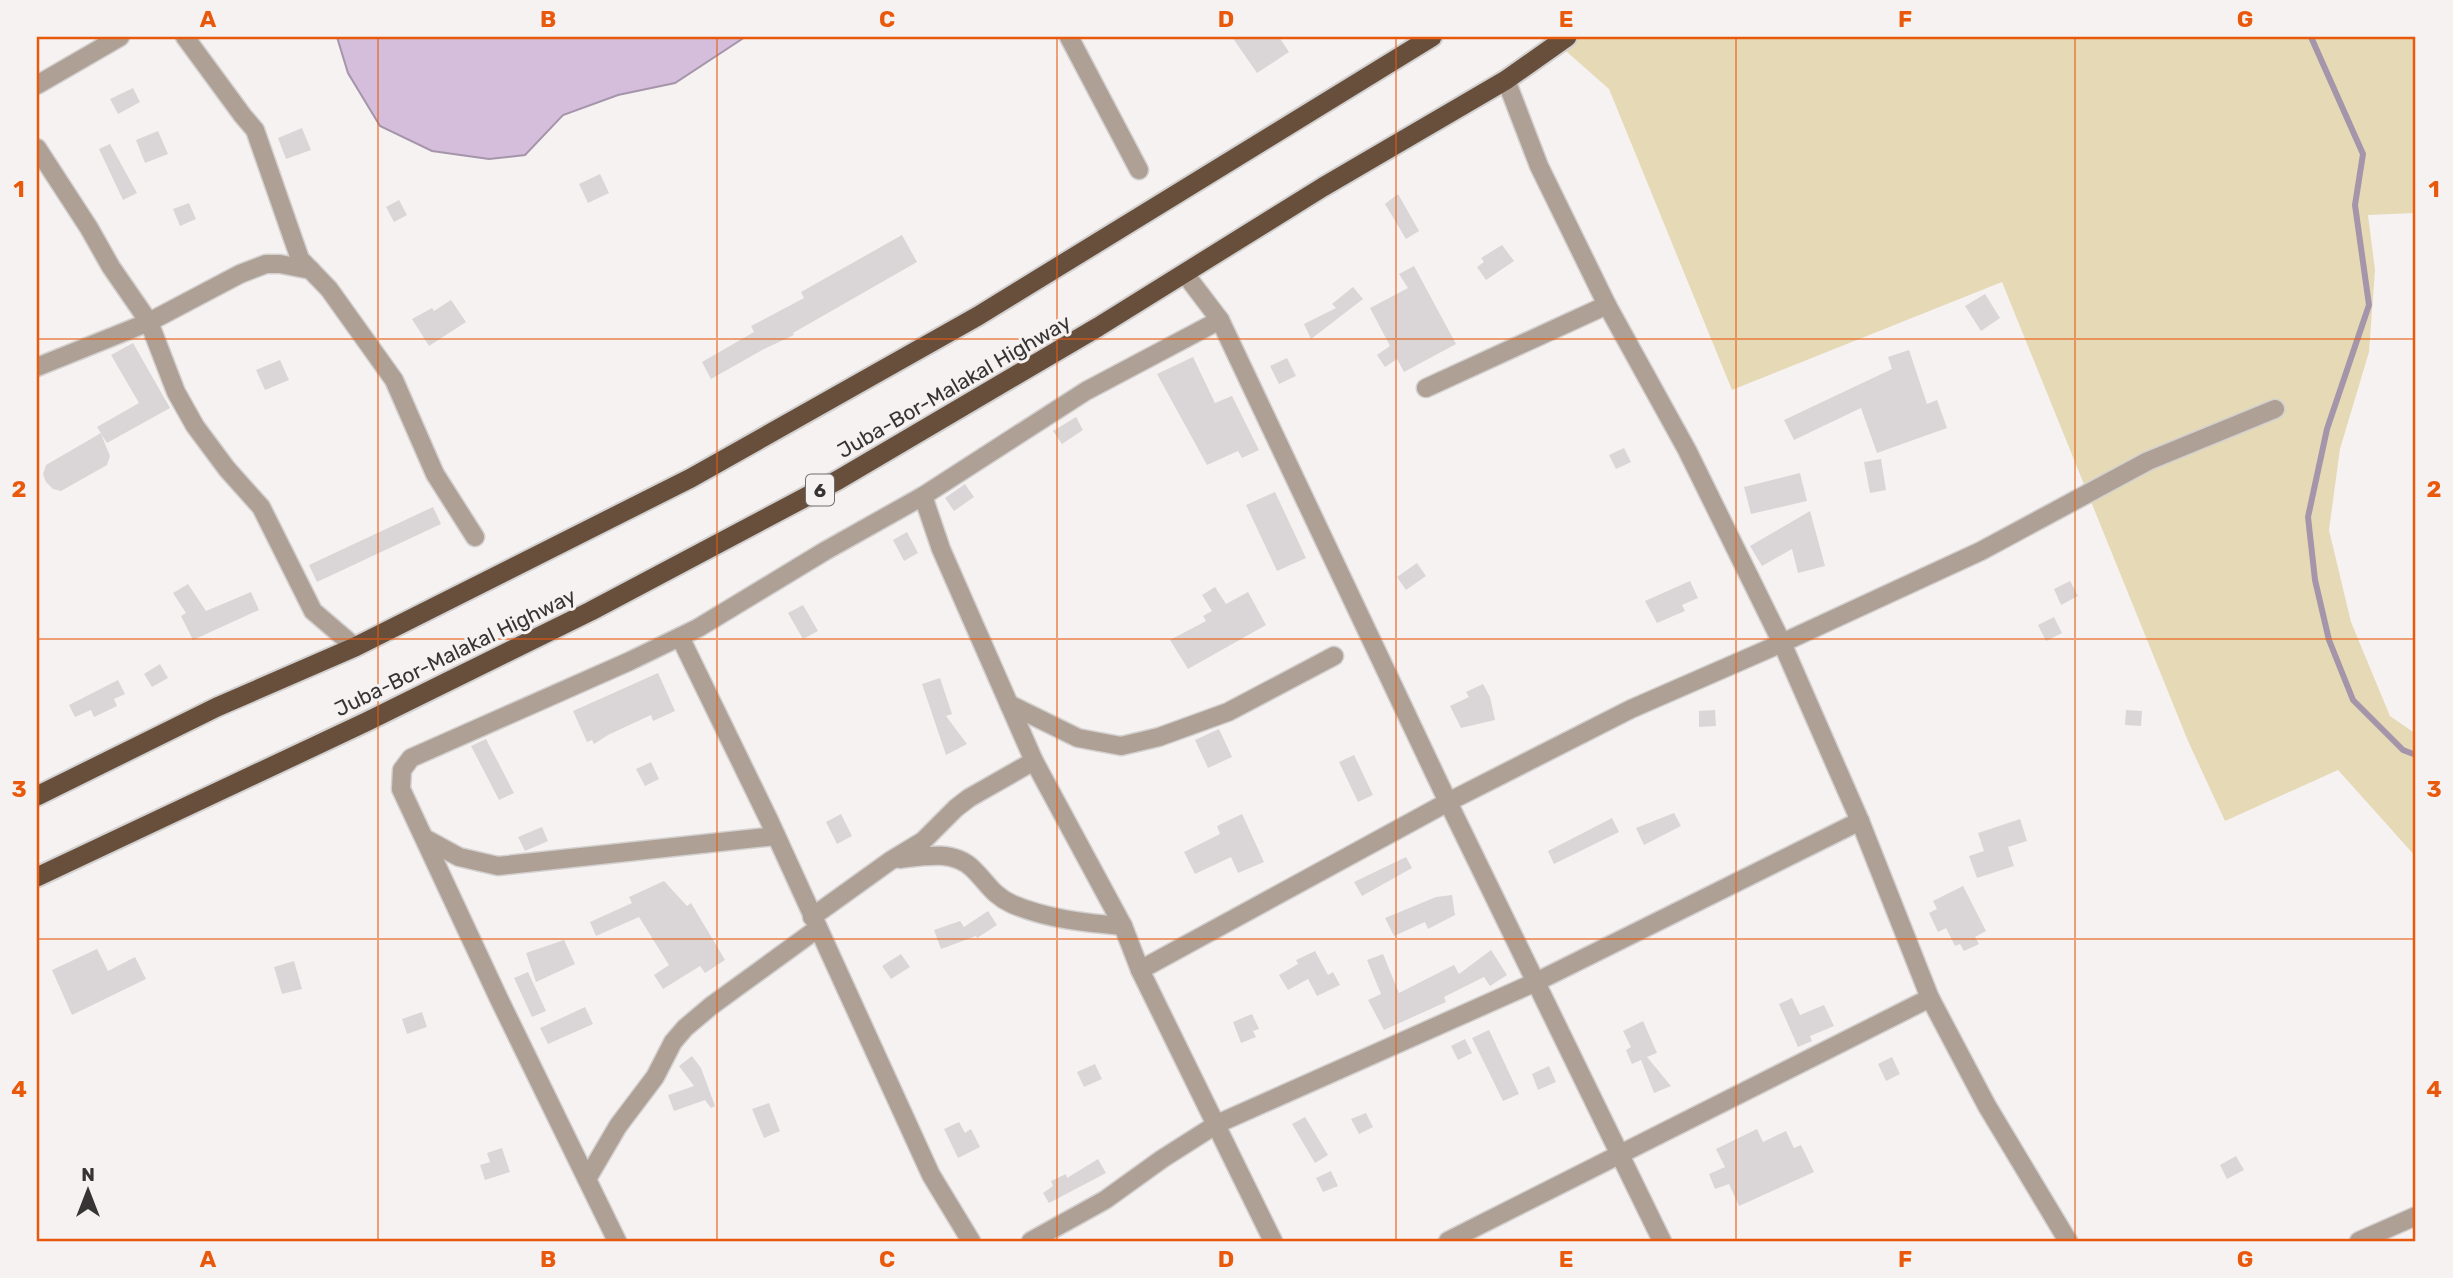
<svg xmlns="http://www.w3.org/2000/svg" width="2453" height="1278" font-family="Rubik,sans-serif">
<style>
.green{fill:#e6dab6}
.water{fill:#d5bedc;stroke:#a595aa;stroke-width:2}
.lines{fill:none;stroke-linecap:round;stroke-linejoin:round}
.stream{stroke:#a595aa;stroke-width:6}
.building{fill:#dad6d7}
.minor-casing{stroke:#d3d0d0;stroke-width:21}
.trunk-casing{stroke:#d3d0d0;stroke-width:23}
.minor{stroke:#aea095;stroke-width:18}
.trunk{stroke:#684f3c;stroke-width:19}
.grid{fill:none;stroke:#e8590c;stroke-width:2;stroke-opacity:0.55}
.labels{text-anchor:middle;dominant-baseline:central;stroke-width:6;stroke-linejoin:round;paint-order:stroke}
.shield{fill:#f6f2f2;stroke:#706d6d;stroke-width:2}
.shield-label{font-size:19px;font-weight:bold;fill:#363434}
.street-label{font-size:21px;fill:#363434;stroke:#f6f2f2}
.neatline{fill:none;stroke:#e8590c;stroke-width:2.5}
.grid-label{font-size:23px;text-anchor:middle;font-weight:bold;fill:#e8590c}
</style>
<rect width="100%" height="100%" fill="#f6f2f2"/>
<!-- green -->
<path class="green" d="M1550 37H2416V213L2368 215 2375 270 2369 352 2340 449 2329 530 2351 622 2390 716 2416 734V857L2338 770 2225 821 2188 741 2002 282 1732 390 1609 89Z"/>
<!-- water -->
<path class="water" d="M337 37H745L675 83 618 95 563 115 525 155 489 159 432 151 380 126 348 73Z"/>
<g class="lines">
<!-- stream -->
<path class="stream" d="M2311 37 2363 154 2355 205 2369 305 2327 429 2308 517 2315 580 2329 640 2353 700 2403 750 2416 755"/>
</g>
<!-- building -->
<g class="building">
<path d="M1232 37H1279L1289 52 1257 73Z"/>
<path d="M133 88 140 102 118 114 110 99Z"/>
<path d="M302 128 311 150 286 159 278 138Z"/>
<path d="M158 131 168 154 145 163 136 140Z"/>
<path d="M110 144 137 193 123 200 99 149Z"/>
<path d="M600 174 609 193 588 203 579 184Z"/>
<path d="M1398 194 1419 231 1406 239 1385 204Z"/>
<path d="M399 200 407 215 394 222 386 207Z"/>
<path d="M189 203 196 219 180 226 173 209Z"/>
<path d="M902 235 917 262 793 333 794 335 764 349 711 379 702 362 754 332 751 326 804 298 801 292Z"/>
<path d="M1502 245 1514 261 1486 280 1477 267 1484 262 1481 258Z"/>
<path d="M1414 266 1456 344 1404 372 1397 359 1385 367 1377 355 1390 346 1370 308 1408 288 1399 274Z"/>
<path d="M1353 287 1363 299 1311 339 1304 324 1336 308 1332 304Z"/>
<path d="M1985 294 2000 318 1981 331 1965 306Z"/>
<path d="M451 300 466 322 429 346 412 319 432 308 434 311Z"/>
<path d="M133 343 170 408 107 443 101 434 110 456 107 465 61 491 53 489 46 482 43 474 46 465 101 433 97 427 139 403 111 355Z"/>
<path d="M1909 350 1927 404 1937 400 1947 428 1877 453 1861 408 1794 440 1784 420 1892 369 1888 357Z"/>
<path d="M1193 357 1215 403 1232 396 1259 450 1242 458 1238 451 1207 465 1157 374Z"/>
<path d="M1287 358 1296 376 1279 384 1270 366Z"/>
<path d="M280 360 289 380 265 390 256 370Z"/>
<path d="M1076 417 1083 430 1062 444 1053 431Z"/>
<path d="M1624 448 1631 462 1616 469 1609 455Z"/>
<path d="M1881 459 1886 490 1870 493 1864 462Z"/>
<path d="M1800 473 1807 501 1751 514 1744 487Z"/>
<path d="M965 484 974 497 954 511 945 498Z"/>
<path d="M1275 492 1306 558 1277 571 1246 505Z"/>
<path d="M433 507 441 524 317 582 309 565Z"/>
<path d="M1810 511 1825 566 1798 573 1792 549 1762 566 1750 546Z"/>
<path d="M907 532 918 553 904 561 893 540Z"/>
<path d="M1417 563 1426 576 1406 590 1397 577Z"/>
<path d="M1690 581 1698 598 1682 605 1685 611 1657 623 1645 601Z"/>
<path d="M2070 581 2078 596 2061 605 2054 589Z"/>
<path d="M188 584 206 611 251 592 259 610 193 640 181 616 186 613 173 593Z"/>
<path d="M1215 587 1226 604 1248 592 1266 625 1188 669 1170 640 1206 621 1203 616 1212 611 1202 595Z"/>
<path d="M803 605 818 631 803 639 788 613Z"/>
<path d="M2054 617 2062 633 2046 641 2038 625Z"/>
<path d="M160 664 168 678 152 687 144 674Z"/>
<path d="M658 673 675 711 653 721 651 715 608 735 594 744 592 740 587 742 573 711Z"/>
<path d="M940 678 952 714 946 716 967 744 946 755 922 684Z"/>
<path d="M118 680 125 694 114 699 117 706 94 717 91 710 75 717 69 705Z"/>
<path d="M1483 684 1490 697 1495 720 1461 728 1450 706 1469 697 1466 692Z"/>
<path d="M1715 710 1716 726 1699 727V711Z"/>
<path d="M2126 710 2142 711 2141 726 2125 725Z"/>
<path d="M1219 729 1232 757 1208 768 1195 740Z"/>
<path d="M486 739 514 793 499 800 471 746Z"/>
<path d="M1354 755 1373 795 1358 802 1339 762Z"/>
<path d="M651 762 659 779 645 786 636 769Z"/>
<path d="M1674 813 1681 826 1644 845 1636 828Z"/>
<path d="M841 814 852 836 837 844 826 822Z"/>
<path d="M1242 814 1264 862 1238 873 1231 857 1195 874 1184 852 1220 834 1217 826Z"/>
<path d="M1612 818 1619 832 1554 864 1548 851Z"/>
<path d="M2020 819 2027 841 2008 847 2014 866 1977 878 1969 856 1984 851 1978 833Z"/>
<path d="M542 827 548 841 525 851 518 837Z"/>
<path d="M1406 857 1412 868 1362 896 1354 882Z"/>
<path d="M664 881 687 906 691 903 725 960 705 973 700 966 663 989 654 975 669 965 639 917 596 936 590 922 632 903 629 897Z"/>
<path d="M1963 886 1986 931 1975 937 1979 944 1964 951 1960 944 1955 946 1946 928 1938 932 1929 913 1937 909 1933 901Z"/>
<path d="M1452 895 1455 915 1428 929 1425 922 1394 936 1385 918 1436 897Z"/>
<path d="M988 911 997 925 977 938 976 936 941 949 934 930 960 921 964 927Z"/>
<path d="M564 940 575 964 536 982 526 953Z"/>
<path d="M97 949 108 971 135 957 146 979 72 1015 52 970Z"/>
<path d="M1491 950 1507 975 1490 986 1484 977 1444 997 1446 1002 1384 1030 1368 1000 1381 994 1367 960 1383 954 1399 993 1454 965 1459 974Z"/>
<path d="M1315 951 1328 975 1333 972 1340 985 1317 996 1308 979 1288 990 1279 975 1298 964 1296 960Z"/>
<path d="M901 954 910 967 891 979 882 966Z"/>
<path d="M294 961 302 989 282 994 274 967Z"/>
<path d="M528 972 546 1011 532 1017 514 978Z"/>
<path d="M1792 998 1800 1015 1824 1005 1834 1026 1810 1036 1812 1041 1798 1047 1779 1004Z"/>
<path d="M585 1007 593 1024 548 1044 540 1028Z"/>
<path d="M422 1012 427 1027 407 1034 402 1019Z"/>
<path d="M1252 1014 1259 1029 1253 1031 1256 1037 1241 1043 1233 1022Z"/>
<path d="M1643 1021 1657 1053 1647 1057 1671 1086 1654 1093 1641 1060 1632 1064 1626 1050 1631 1047 1623 1031Z"/>
<path d="M1489 1030 1519 1094 1503 1101 1472 1038Z"/>
<path d="M1465 1039 1472 1053 1458 1060 1451 1046Z"/>
<path d="M692 1056 701 1068 715 1106 711 1108 705 1100 674 1111 668 1095 694 1086 679 1066Z"/>
<path d="M1892 1057 1900 1074 1886 1081 1878 1064Z"/>
<path d="M1095 1064 1102 1079 1084 1087 1077 1072Z"/>
<path d="M1549 1066 1556 1082 1538 1090 1532 1074Z"/>
<path d="M769 1103 780 1131 764 1138 752 1109Z"/>
<path d="M1366 1113 1373 1127 1359 1134 1351 1119Z"/>
<path d="M1305 1117 1328 1155 1315 1163 1292 1124Z"/>
<path d="M959 1122 965 1133 971 1129 980 1147 958 1158 944 1129Z"/>
<path d="M1757 1129 1763 1142 1786 1131 1794 1148 1801 1145 1814 1172 1739 1206 1729 1184 1715 1189 1709 1174 1725 1167 1716 1149Z"/>
<path d="M502 1148 510 1172 485 1180 480 1165 490 1162 487 1153Z"/>
<path d="M2236 1156 2244 1170 2227 1179 2220 1165Z"/>
<path d="M1098 1159 1106 1173 1049 1203 1043 1193 1053 1186 1051 1181 1066 1174 1067 1178Z"/>
<path d="M1331 1171 1338 1186 1323 1192 1316 1178Z"/>
</g>
<g class="lines">
<!-- minor casing -->
<g class="minor-casing">
<g id="minor">
<path d="M185 37 243 116 255 130 300 259 329 289 394 380 435 474 475 537"/>
<path d="M1069 37 1139 170"/>
<path d="M1506 80 1539 166 1607 305 1687 450 1782 643 1860 821 1930 998 1987 1106 2068 1241"/>
<path d="M37 85 120 37"/>
<path d="M37 148 89 228 111 267 149 322 176 392 195 426 227 469 261 507 313 611 355 647"/>
<path d="M1185 274 1220 320 1448 802 1662 1241"/>
<path d="M37 367 149 322 240 274 266 264H280L311 270"/>
<path d="M1426 388 1607 305"/>
<path d="M923 496 941 549 1034 761 1123 926 1140 970 1273 1241"/>
<path d="M680 637 769 820 931 1175 971 1241"/>
<path d="M1009 704 1078 738 1121 746 1159 737 1228 712 1334 656"/>
<path d="M426 839 459 857 498 866 776 836"/>
<path d="M900 859C924 856 953 850 972 868 987 882 992 895 1012 904 1047 919 1086 923 1123 926"/>
<path d="M812 917 890 861 923 841 956 808 969 798 1034 761"/>
<path d="M1140 970 1448 802 1631 709 1782 643 1981 551 2148 461 2275 409"/>
<path d="M587 1179 618 1126 655 1077 673 1042 685 1028 711 1006 817 929"/>
<path d="M617 1241 499 999 401 789 402 770 411 758 630 661 698 628 825 551 923 496 1086 391 1220 320"/>
<path d="M1031 1241 1105 1200 1162 1159 1217 1124 1536 982 1860 821"/>
<path d="M1448 1241 1930 998"/>
<path d="M2359 1241 2416 1216"/>
</g>
</g>
<!-- trunk casing -->
<g class="trunk-casing">
<g id="trunk">
<path d="M37 796 217 707 355 647 691 478 978 316 1432 37"/>
<path d="M37 877 366 722 591 611 838 480 1098 327 1323 187 1506 80 1567 37"/>
</g>
</g>
<!-- minor -->
<use href="#minor" class="minor"/>
<!-- trunk -->
<use href="#trunk" class="trunk"/>
</g>
<!-- grid -->
<path class="grid" d="M378 37V1241M717 37V1241M1057 37V1241M1396 37V1241M1736 37V1241M2075 37V1241M37 339H2416M37 639H2416M37 939H2416"/>
<g class="labels">
<!-- shield labels -->
<rect class="shield" x="806" y="474.5" width="28" height="31" rx="5"/>
<g class="shield-label">
<text x="820" y="490">6</text>
</g>
<!-- street labels -->
<g class="street-label">
<text transform="translate(954 386) rotate(-30)">Juba-Bor-Malakal Highway</text>
<text transform="translate(455 652) rotate(-26)">Juba-Bor-Malakal Highway</text>
</g>
</g>
<!-- border -->
<rect width="2453" height="1278" fill="none" stroke="#f6f2f2" stroke-width="77"/>
<!-- north arrow -->
<g transform="translate(88 1191)" stroke="#f6f2f2" stroke-width="5" paint-order="stroke">
<path d="M0-5L12 26L0 18L-12 26Z" fill="#363434"/>
<text y="-10" font-size="19" font-weight="bold" text-anchor="middle" fill="#363434">N</text>
</g>
<rect x="38" y="38" width="2376" height="1202" class="neatline"/>
<g class="grid-label">
<text x="208" y="27">A</text>
<text x="548" y="27">B</text>
<text x="887" y="27">C</text>
<text x="1226" y="27">D</text>
<text x="1566" y="27">E</text>
<text x="1905" y="27">F</text>
<text x="2245" y="27">G</text>
<text x="19" y="197">1</text>
<text x="2434" y="197">1</text>
<text x="19" y="497">2</text>
<text x="2434" y="497">2</text>
<text x="19" y="797">3</text>
<text x="2434" y="797">3</text>
<text x="19" y="1097">4</text>
<text x="2434" y="1097">4</text>
<text x="208" y="1267">A</text>
<text x="548" y="1267">B</text>
<text x="887" y="1267">C</text>
<text x="1226" y="1267">D</text>
<text x="1566" y="1267">E</text>
<text x="1905" y="1267">F</text>
<text x="2245" y="1267">G</text>
</g>
</svg>
